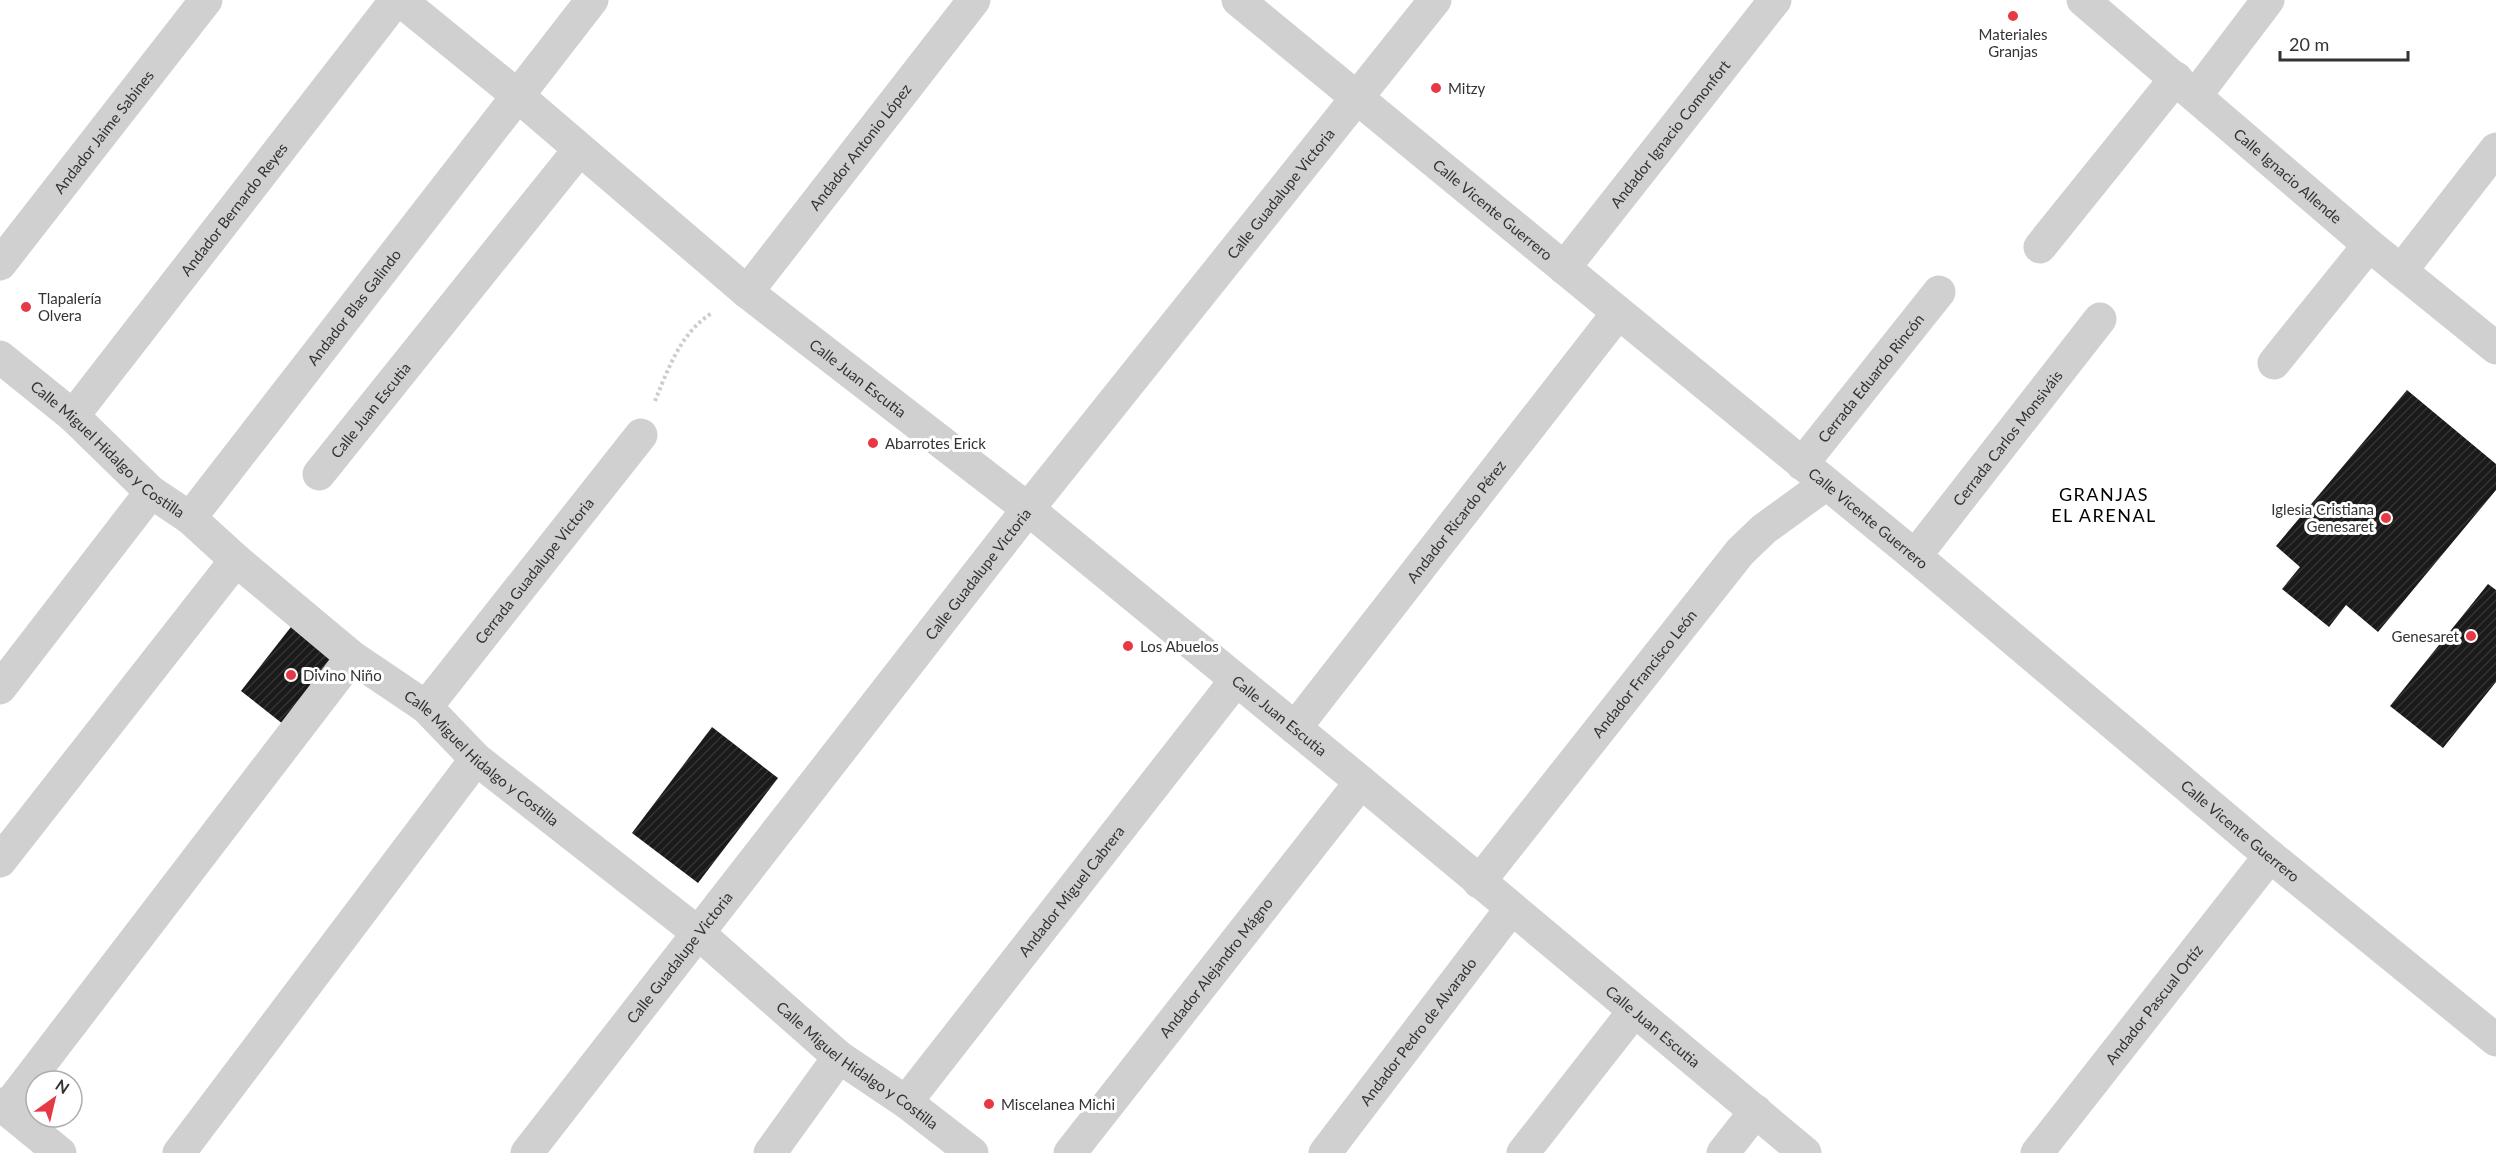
<svg xmlns="http://www.w3.org/2000/svg" width="2496" height="1153" font-family="Lato,sans-serif">
<style>
.building{fill:url(#building-hatch)}
.lines{fill:none;stroke-linecap:round;stroke-linejoin:round}
.path{stroke:#cdcdcd;stroke-width:4;stroke-dasharray:3 3;stroke-linecap:butt}
.pedestrian{stroke:#d0d0d0;stroke-width:33}
.minor{stroke:#d0d0d0;stroke-width:33}
.tertiary{stroke:#d0d0d0;stroke-width:33}
.poi-dot{fill:#e63946;stroke:#fff;stroke-width:2}
.labels{text-anchor:middle;dominant-baseline:central;stroke-width:6;stroke-linejoin:round;paint-order:stroke}
.poi-label{font-size:15px;fill:#333;stroke:#fff;text-anchor:start}
.street-label{font-size:15px;fill:#333;stroke:#fff}
.quarter-label{font-size:18px;letter-spacing:1.5px;fill:#000;stroke:#fff}
</style>
<defs>
<pattern id="building-hatch" width="6" height="6" patternUnits="userSpaceOnUse" patternTransform="scale(1.5)"><rect width="6" height="6" fill="#1a1a1a"/><path d="M-1 1l2-2M0 6l6-6M5 7l2-2" fill="none" stroke="#333"/></pattern>
</defs>
<rect width="100%" height="100%" fill="#fff"/>
<!-- building -->
<g class="building">
<path d="M2407 390 2496 464V490L2378 632 2346 605 2329 627 2282 589 2300 567 2276 546Z"/>
<path d="M2488 584 2496 590V682L2443 748 2390 706Z"/>
<path d="M294 623 341 660 288 728 241 691Z"/>
<path d="M712 727 778 778 698 883 632 833Z"/>
</g>
<g class="lines">
<!-- path -->
<path class="path" d="M655 401C668 369 681 332 712 313"/>
<!-- pedestrian -->
<g class="pedestrian">
<path d="M2196 95 2268 0"/>
<path id="s1" d="M0 264 206 0"/>
<path id="s2" d="M1564 268 1775 0"/>
<path d="M2401 271 2496 149"/>
<path id="s3" d="M747 292 974 0"/>
<path id="s4" d="M73 416 396 0"/>
<path id="s5" d="M190 518 592 0"/>
<path id="s6" d="M1295 728 1618 313"/>
<path id="s7" d="M1479 882 1740 552 1764 529 1826 484"/>
<path id="s8" d="M906 1102 1236 680"/>
<path id="s9" d="M1070 1153 1361 782"/>
<path id="s10" d="M1325 1153 1511 909"/>
<path d="M1523 1153 1634 1011"/>
<path d="M1723 1153 1756 1111"/>
<path id="s11" d="M2037 1153 2270 856"/>
</g>
<!-- minor -->
<g class="minor">
<path id="s12" d="M400 0 518 96 747 292 1028 509 1361 782 1805 1153"/>
<path id="s13" d="M1238 0 1915 556 2270 856 2496 1040"/>
<path id="s14" d="M2083 0 2369 245 2496 348"/>
<path d="M2040 247 2176 78"/>
<path id="s15" d="M0 357 73 416 151 492 190 518 236 560 352 657 426 707 476 759 697 932 839 1057 906 1102 972 1153"/>
<path d="M2274 363 2369 245"/>
<path id="s16" d="M1802 464 1939 292"/>
<path id="s17" d="M319 474 579 150"/>
<path id="s18" d="M1915 556 2100 319"/>
<path d="M0 688 151 492"/>
<path id="s19" d="M426 707 641 435"/>
<path d="M0 861 236 560"/>
<path d="M6 1109 352 657"/>
<path d="M179 1153 476 759"/>
<path d="M770 1153 839 1057"/>
</g>
<!-- tertiary -->
<g class="tertiary">
<path d="M0 1104 60 1153"/>
<path id="s20" d="M527 1153 1028 509 1435 0"/>
</g>
</g>
<!-- markers -->
<g class="poi-dot">
<circle cx="2013" cy="16" r="6"/>
<circle cx="1436" cy="88" r="6"/>
<circle cx="26" cy="307" r="6"/>
<circle cx="873" cy="443" r="6"/>
<circle cx="2386" cy="518" r="6"/>
<circle cx="2471" cy="636" r="6"/>
<circle cx="1128" cy="646" r="6"/>
<circle cx="291" cy="675" r="6"/>
<circle cx="989" cy="1104" r="6"/>
</g>
<g class="labels">
<!-- poi labels -->
<g class="poi-label">
<text x="2013" y="34" text-anchor="middle">Materiales<tspan x="2013" dy="17">Granjas</tspan></text>
<text x="1448" y="88">Mitzy</text>
<text x="38" y="298">Tlapalería<tspan x="38" dy="17">Olvera</tspan></text>
<text x="885" y="443">Abarrotes Erick</text>
<text x="2374" y="509" text-anchor="end">Iglesia Cristiana<tspan x="2374" dy="17">Genesaret</tspan></text>
<text x="2459" y="636" text-anchor="end">Genesaret</text>
<text x="1140" y="646">Los Abuelos</text>
<text x="303" y="675">Divino Niño</text>
<text x="1001" y="1104">Miscelanea Michi</text>
</g>
<!-- street labels -->
<g class="street-label">
<text stroke="none"><textPath href="#s1" startOffset="168">Andador Jaime Sabines</textPath></text>
<text stroke="none"><textPath href="#s2" startOffset="171">Andador Ignacio Comonfort</textPath></text>
<text stroke="none"><textPath href="#s3" startOffset="184">Andador Antonio López</textPath></text>
<text stroke="none"><textPath href="#s14" startOffset="270">Calle Ignacio Allende</textPath></text>
<text stroke="none"><textPath href="#s20" startOffset="1220">Calle Guadalupe Victoria</textPath></text>
<text stroke="none"><textPath href="#s4" startOffset="262">Andador Bernardo Reyes</textPath></text>
<text stroke="none"><textPath href="#s13" startOffset="330">Calle Vicente Guerrero</textPath></text>
<text stroke="none"><textPath href="#s5" startOffset="267">Andador Blas Galindo</textPath></text>
<text stroke="none"><textPath href="#s12" startOffset="594">Calle Juan Escutia</textPath></text>
<text stroke="none"><textPath href="#s16" startOffset="110">Cerrada Eduardo Rincón</textPath></text>
<text stroke="none"><textPath href="#s17" startOffset="82">Calle Juan Escutia</textPath></text>
<text stroke="none"><textPath href="#s18" startOffset="150">Cerrada Carlos Monsiváis</textPath></text>
<text stroke="none"><textPath href="#s15" startOffset="142">Calle Miguel Hidalgo y Costilla</textPath></text>
<text stroke="none"><textPath href="#s13" startOffset="816">Calle Vicente Guerrero</textPath></text>
<text stroke="none"><textPath href="#s6" startOffset="262">Andador Ricardo Pérez</textPath></text>
<text stroke="none"><textPath href="#s19" startOffset="174">Cerrada Guadalupe Victoria</textPath></text>
<text stroke="none"><textPath href="#s20" startOffset="734">Calle Guadalupe Victoria</textPath></text>
<text stroke="none"><textPath href="#s7" startOffset="266">Andador Francisco León</textPath></text>
<text stroke="none"><textPath href="#s12" startOffset="1134">Calle Juan Escutia</textPath></text>
<text stroke="none"><textPath href="#s15" startOffset="628">Calle Miguel Hidalgo y Costilla</textPath></text>
<text stroke="none"><textPath href="#s13" startOffset="1302">Calle Vicente Guerrero</textPath></text>
<text stroke="none"><textPath href="#s8" startOffset="268">Andador Miguel Cabrera</textPath></text>
<text stroke="none"><textPath href="#s20" startOffset="248">Calle Guadalupe Victoria</textPath></text>
<text stroke="none"><textPath href="#s9" startOffset="236">Andador Alejandro Mágno</textPath></text>
<text stroke="none"><textPath href="#s11" startOffset="189">Andador Pascual Ortíz</textPath></text>
<text stroke="none"><textPath href="#s12" startOffset="1620">Calle Juan Escutia</textPath></text>
<text stroke="none"><textPath href="#s10" startOffset="153">Andador Pedro de Alvarado</textPath></text>
<text stroke="none"><textPath href="#s15" startOffset="1114">Calle Miguel Hidalgo y Costilla</textPath></text>
</g>
<!-- quarter labels -->
<g class="quarter-label">
<text x="2104" y="494">GRANJAS<tspan x="2104" dy="21">EL ARENAL</tspan></text>
</g>
</g>
<!-- north arrow -->
<g transform="translate(54 1099) rotate(34)"><circle r="28" fill="#ffffff" stroke="#adadad" stroke-width="1.5"/>
<path d="M0-4.5L10 22L0 15L-10 22Z" fill="#e63946"/>
<text y="-9" font-size="16" font-weight="bold" text-anchor="middle" fill="#333333">N</text>
</g>
<!-- scale -->
<path d="M2280 51v9h128v-9" fill="none" stroke="#333333" stroke-width="3"/>
<text x="2289" y="51" font-size="18" fill="#333333" stroke="#ffffff" stroke-width="4.5" paint-order="stroke">20 m</text>
</svg>
